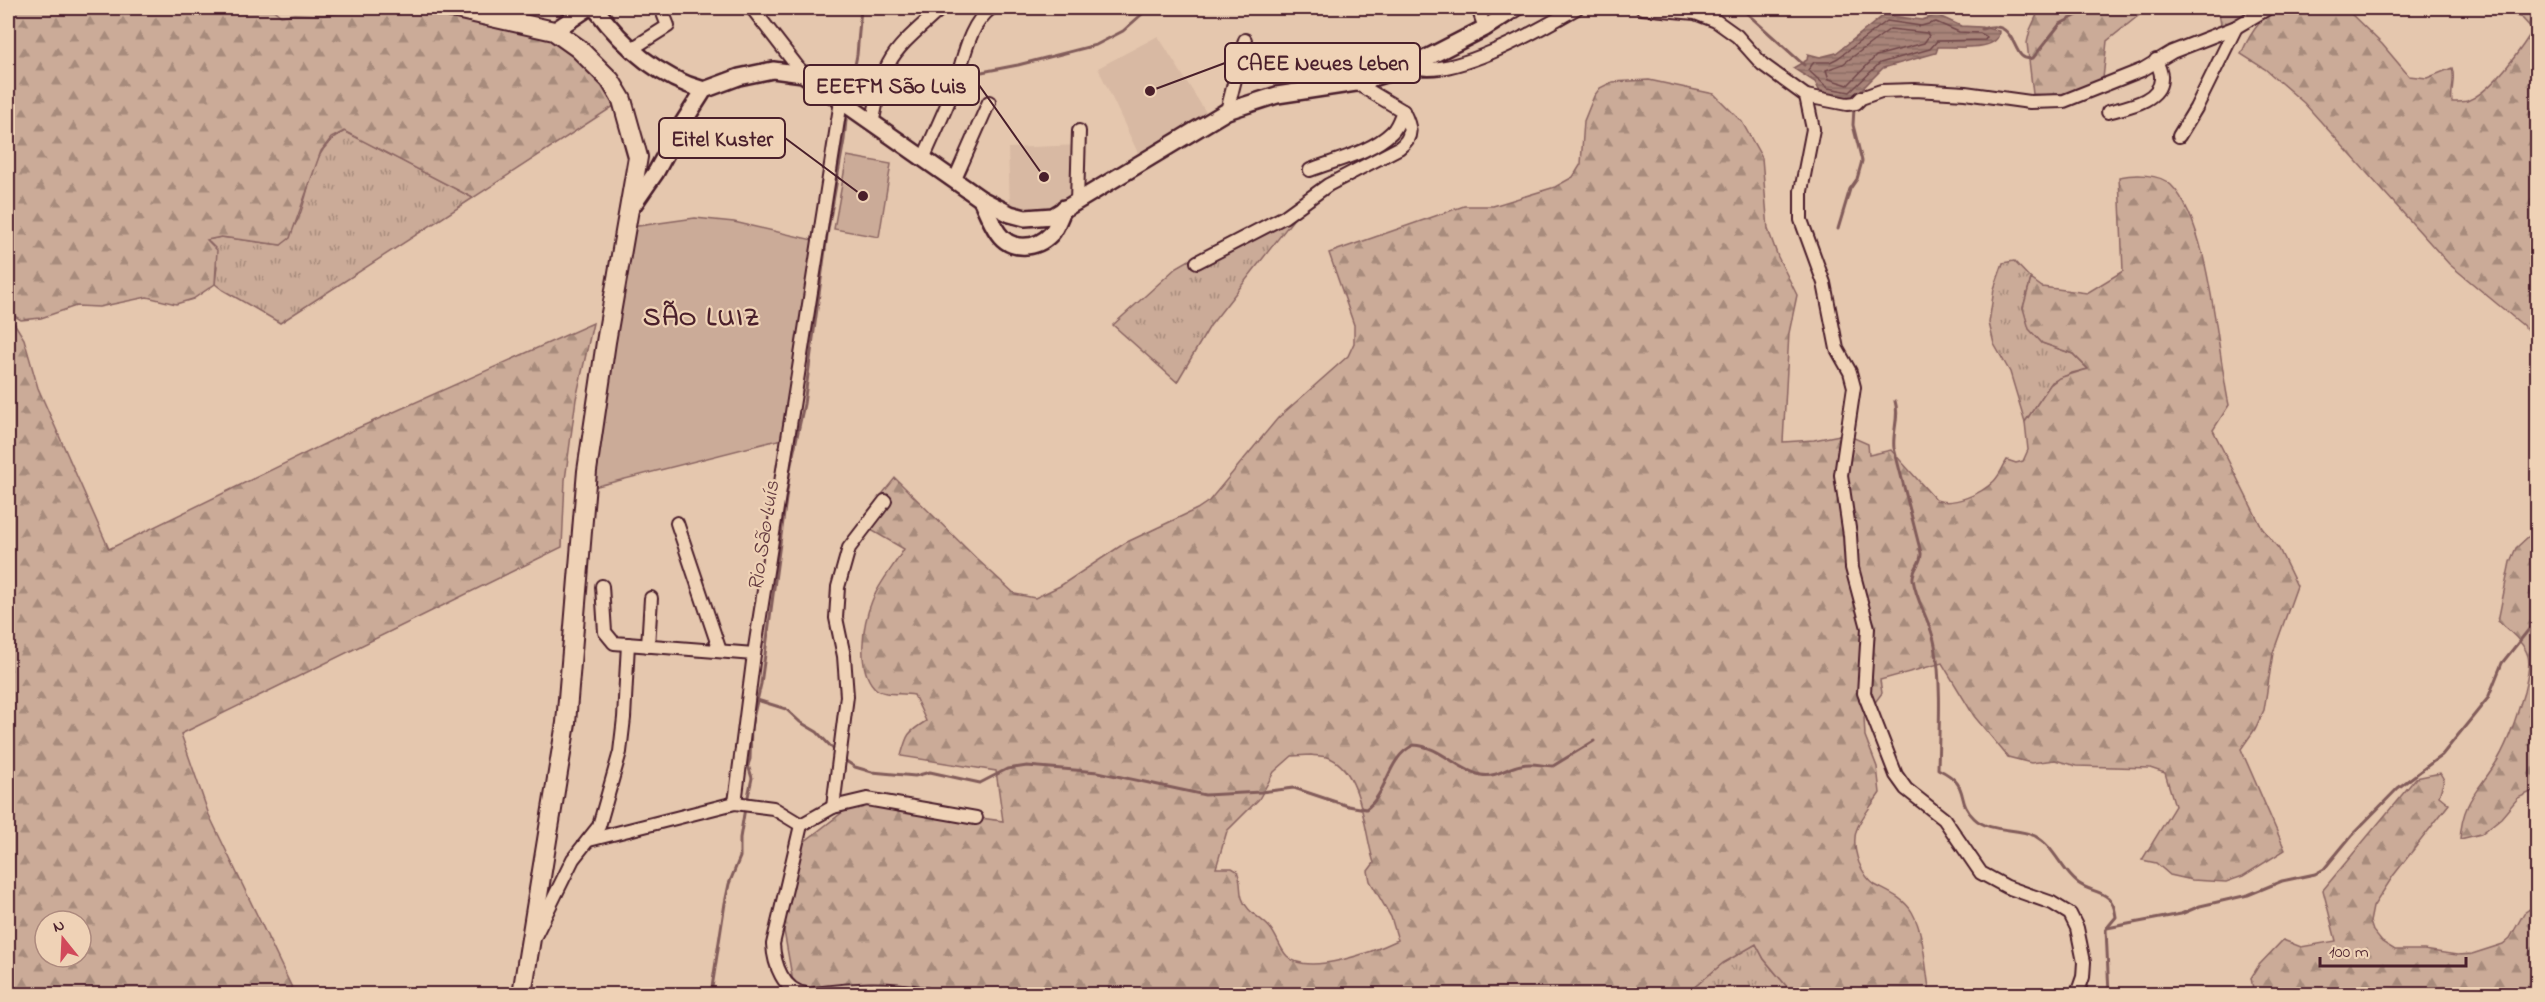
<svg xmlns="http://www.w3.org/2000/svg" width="2545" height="1002" font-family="'Indie Flower',sans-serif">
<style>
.built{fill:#d8b9a3}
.grass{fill:url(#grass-tufts);stroke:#8a6562;stroke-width:1.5}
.forest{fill:url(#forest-firs);stroke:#8a6562;stroke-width:1.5;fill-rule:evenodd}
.park{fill:#cbab98;stroke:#8a6562;stroke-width:1.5}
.water{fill:url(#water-rules);stroke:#825c5a;stroke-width:1.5}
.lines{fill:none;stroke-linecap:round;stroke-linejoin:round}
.shore{stroke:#70474a;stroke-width:1.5}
.stream{stroke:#825c5a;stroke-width:3}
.minor-casing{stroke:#4a1f2b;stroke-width:16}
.tertiary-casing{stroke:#4a1f2b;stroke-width:20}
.primary-casing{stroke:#4a1f2b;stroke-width:22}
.minor{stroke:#efd2b6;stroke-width:12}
.tertiary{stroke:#efd2b6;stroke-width:15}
.primary{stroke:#efd2b6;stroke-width:18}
.labels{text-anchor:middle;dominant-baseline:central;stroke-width:4.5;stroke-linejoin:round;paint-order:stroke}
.water-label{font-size:22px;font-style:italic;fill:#62383e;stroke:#efd2b6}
.district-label{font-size:27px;font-weight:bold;letter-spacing:1.5px;fill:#4a1f2b;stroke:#efd2b6}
.leader{fill:none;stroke:#4a1f2b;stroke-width:2}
.callout-dot{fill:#4a1f2b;stroke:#efd2b6;stroke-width:2}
.callout{fill:#efd2b6;stroke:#4a1f2b;stroke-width:2}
.callout-label{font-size:22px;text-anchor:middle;font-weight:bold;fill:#4a1f2b}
</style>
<defs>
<pattern id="grass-tufts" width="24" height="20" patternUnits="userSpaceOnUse" patternTransform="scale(1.5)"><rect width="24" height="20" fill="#cbab98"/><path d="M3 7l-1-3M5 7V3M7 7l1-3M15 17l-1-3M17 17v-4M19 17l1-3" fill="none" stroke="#a78b7c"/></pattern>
<pattern id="forest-firs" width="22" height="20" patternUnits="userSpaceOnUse" patternTransform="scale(1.5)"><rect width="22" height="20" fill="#cbab98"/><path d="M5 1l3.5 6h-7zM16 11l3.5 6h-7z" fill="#a78b7c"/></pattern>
<pattern id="water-rules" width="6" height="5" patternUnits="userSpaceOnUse" patternTransform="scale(1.5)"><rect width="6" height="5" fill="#a88479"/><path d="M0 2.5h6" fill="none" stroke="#8b6b63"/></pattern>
</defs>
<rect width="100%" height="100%" fill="#e5c7ae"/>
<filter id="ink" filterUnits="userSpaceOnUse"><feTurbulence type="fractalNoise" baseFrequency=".0167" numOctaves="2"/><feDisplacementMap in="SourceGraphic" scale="12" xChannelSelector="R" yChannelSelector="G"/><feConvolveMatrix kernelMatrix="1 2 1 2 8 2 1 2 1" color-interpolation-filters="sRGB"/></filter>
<g filter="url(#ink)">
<!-- built -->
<g class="built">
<path d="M1158 36 1207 114 1138 153 1098 68Z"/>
<path d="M1079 145 1081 205 1010 208 1008 148Z"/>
</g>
<!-- grass -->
<g class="grass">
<path d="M2213 8H2281L2270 10 2264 19 2256 11 2243 16 2222 30 2219 13Z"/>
<path d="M345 131 473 198 280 323 223 290 215 284 217 266 206 240 221 237 281 245C287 236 295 227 299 217 312 185 310 148 345 131Z"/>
<path d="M1299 212 1210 326 1177 382 1113 325 1177 267 1198 255Z"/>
<path d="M2014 261 2031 279 2023 308 2042 343 2073 354 2088 369 2072 373 2052 382 2025 422 2010 372 1994 344 1989 323 1994 289 2003 263Z"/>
<path d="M1756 944 1764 959 1793 994H1686L1723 963Z"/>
</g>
<!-- forest -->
<g class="forest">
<path d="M8 8H271L281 16 294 14 322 15 385 8H451L573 45 617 104 473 198 344 131 331 138 321 151 290 238 281 245 221 237 207 240 217 250 215 284 193 299 176 304 147 297 99 307 76 306 41 318 21 320 8 312Z"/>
<path d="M2040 8H2148L2107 41 2102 88C2079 92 2057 96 2033 94L2027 43 2030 30Z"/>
<path d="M2281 8H2345L2382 44 2409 76 2427 78 2452 68C2456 79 2450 90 2452 102 2457 102 2463 102 2467 101 2493 91 2519 52 2533 30L2522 18 2494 8H2537V337L2449 264 2304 103 2265 69 2241 54C2249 36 2262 13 2281 8Z"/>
<path d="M1649 80 1714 94 1742 122 1762 158 1768 229 1778 257 1797 295 1789 333 1783 442 1814 440 1845 434 1868 444 1869 455 1891 450 1936 500C1954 506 1981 494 1994 481 2000 475 2003 466 2007 460L2016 463 2023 461 2028 450 2025 422 2050 385 2059 378 2088 369 2073 354 2042 343 2029 329 2023 308 2031 279 2042 287 2087 293 2123 271 2119 177C2134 174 2159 173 2171 185 2210 223 2217 351 2229 405L2213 430 2262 528 2279 549 2297 586 2273 653 2264 710 2255 729 2241 749 2285 850 2243 876 2226 882 2192 880 2170 875 2156 863 2142 860 2175 806 2165 773 2150 768 2076 766 2055 760 2031 763 2008 757 1974 716 1942 663 1880 680 1882 693 1864 717 1865 736 1877 767 1880 793C1862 820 1847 829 1859 863 1862 870 1868 880 1875 885 1888 892 1904 898 1912 912 1924 933 1925 964 1929 988L1927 994H1793L1764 959 1756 944 1723 963 1686 994H956L880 983 831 994 794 988 783 925 795 849 852 805 883 796 951 814 1003 821 996 771 901 756C907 734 907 733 926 721L914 695C901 692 883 697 874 687 856 667 863 623 872 601 879 583 894 566 904 549L859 523 895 478 978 560 1015 594 1035 598 1060 586 1125 543 1197 509 1209 501 1278 418 1348 356 1354 343V325L1329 253 1464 206H1493L1555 187 1573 177 1581 164 1584 121 1594 96 1600 88 1612 82ZM1311 755C1316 756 1325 756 1330 758 1363 773 1364 833 1374 863L1368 871 1370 881 1391 917 1398 940C1375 951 1307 977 1287 956 1280 949 1277 936 1270 928 1262 918 1246 912 1242 898 1239 889 1242 883 1237 871L1232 868H1216L1227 831 1259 799 1274 772 1292 756Z"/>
<path d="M8 313 24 339 38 388 109 549 349 432 593 323 576 399 565 480 562 547 181 734 209 815 295 994H8ZM45 921H81V957H45Z"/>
<path d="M2537 529V789L2518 798 2501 818 2481 834 2460 839C2463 799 2478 792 2497 761 2509 741 2517 715 2524 692 2526 682 2531 667 2528 656 2524 642 2509 631 2498 621L2510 562 2516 548Z"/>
<path d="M2440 773 2444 780 2439 796 2449 804 2393 876 2373 907 2370 922 2373 931 2382 942 2395 950H2424L2457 955 2472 954 2503 944 2510 938 2524 913 2537 904V994H2254L2251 978 2259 965 2283 940 2301 947 2336 941 2323 890 2416 778Z"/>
</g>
<!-- park -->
<g class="park">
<path d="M847 156 891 164 879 237 834 229Z"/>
<path d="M695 218 734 222 813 240 782 439 578 491 631 227Z"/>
</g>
<!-- water -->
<path class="water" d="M1884 15 1922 20 1937 15 1961 26 1981 27 1999 31C2000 53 1953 46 1938 47L1936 53 1883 68 1853 98 1847 99 1826 93 1819 90 1815 82 1793 68 1807 60 1808 54 1820 57 1836 53Z"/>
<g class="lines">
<!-- shore -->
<g class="shore">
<path d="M1887 21 1921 26 1936 22 1959 32 1980 33 1987 37 1985 40 1937 41 1930 49 1880 63 1850 92 1828 88 1808 70 1814 62H1830L1838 58Z"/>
<path d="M1890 29 1927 33 1929 36 1924 43 1876 56 1848 85 1829 79 1826 70 1843 64Z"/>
</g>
<!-- stream -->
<g class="stream">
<path d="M1741 8 1804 65"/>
<path d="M1982 29C2021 16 2009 65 2033 58L2060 24 2091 8"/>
<path d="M961 76 1018 65 1096 45 1123 31 1149 8"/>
<path d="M852 80 877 84"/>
<path d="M884 85 954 77"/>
<path d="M848 101 857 55 861 8"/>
<path d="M1838 229 1850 189 1857 179 1862 161 1853 125 1854 108"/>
<path d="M1895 401C1900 417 1892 432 1894 448L1921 553C1922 563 1912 569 1913 579 1916 602 1931 622 1935 645 1942 685 1939 728 1938 769 1973 786 1954 799 1974 818 1989 833 2017 827 2035 836 2055 847 2061 870 2078 883 2094 895 2113 888 2116 917L2106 929 2109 994"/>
<path d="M757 700 786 709 800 722 817 732 836 752"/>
<path d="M843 759 855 767 872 772 915 776 930 772 980 783 1007 769 1027 766 1098 772 1205 795 1261 792 1294 788 1348 806 1366 809C1388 793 1387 757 1414 745 1440 746 1457 770 1481 775 1497 778 1507 767 1521 765 1533 762 1541 766 1553 766L1594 741"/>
<path d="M747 801 752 778 748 765 750 759 751 727 761 684 790 469 804 404 827 235 844 140 847 110"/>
<path d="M2107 928 2181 914 2200 906 2248 895 2282 881 2315 874 2324 869 2352 835 2398 788 2442 755 2488 698 2502 663 2538 618"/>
<path d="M711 994 725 903 729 884 740 857V838L745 808"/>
</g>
<!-- minor casing -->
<g class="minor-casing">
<g id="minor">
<path d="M752 8 803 74"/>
<path d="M1478 8 1485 28"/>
<path d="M1642 8 1695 13 1716 21 1737 36 1762 64 1806 96 1813 129 1801 191V220L1824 283 1837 349 1850 372 1854 387 1841 475 1850 535 1852 568 1868 628 1864 693 1896 775 1906 789 1944 819 1981 873 2007 887 2052 903 2070 914 2077 928 2084 962 2083 977 2077 994"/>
<path d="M630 50 668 26 661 8"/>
<path d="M1411 66C1450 82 1542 28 1577 8"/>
<path d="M1806 96 1847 104 1856 103 1861 98 1881 91 1915 90 1965 93 2030 102 2064 101 2142 70 2172 52 2236 27 2268 8"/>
<path d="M1227 111 1245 40"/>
<path d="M2108 112C2125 107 2160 102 2161 79 2162 73 2158 66 2156 60"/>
<path d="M872 123C877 104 879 81 889 63 900 42 925 24 941 8"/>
<path d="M2179 136 2196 108 2236 27"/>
<path d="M924 157C934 134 945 111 954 88 964 60 967 27 991 8"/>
<path d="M1310 170C1336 160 1372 152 1392 132 1398 126 1400 118 1403 111L1356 83"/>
<path d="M955 179 989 102"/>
<path d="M1077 202 1079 131"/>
<path d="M1197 262 1284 217 1328 185 1399 148C1414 137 1411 127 1403 111"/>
<path d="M677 523 720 651"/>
<path d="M602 586 605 632 614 643 754 654"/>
<path d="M648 646 651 598"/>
<path d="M735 803 754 654 841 101"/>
<path d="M833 807 847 696 844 656 836 618 838 587 849 548 885 501"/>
<path d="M801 825 833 807 867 799 976 818"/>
<path d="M589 840 735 803 773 808 801 825 773 944C774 964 783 991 806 994"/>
<path d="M536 934 573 859 599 826 620 752 624 718 628 644"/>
<path d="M814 994C853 989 887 987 926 994"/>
</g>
</g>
<!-- tertiary casing -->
<g class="tertiary-casing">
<g id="tertiary">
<path d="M595 8C623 46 657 77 704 90"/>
<path d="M554 31 588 8"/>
<path d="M981 199C986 210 991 223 998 233 1011 252 1037 249 1051 234 1057 227 1060 216 1064 208"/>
<path d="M629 211 656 172 681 126 704 90 739 77 773 70 803 74 981 199 1010 214 1025 218 1053 216 1227 111 1277 95 1356 83 1411 66 1485 28 1516 8"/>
</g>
</g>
<!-- primary casing -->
<g class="primary-casing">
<path id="primary" d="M452 8 554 31 578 48 610 80 622 100 638 157 606 342 587 471 566 723 522 994"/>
</g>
<!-- minor -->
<use href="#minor" class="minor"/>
<!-- tertiary -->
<use href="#tertiary" class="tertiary"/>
<!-- primary -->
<use href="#primary" class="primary"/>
</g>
</g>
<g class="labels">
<!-- water labels -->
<g class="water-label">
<text transform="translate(765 536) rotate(-81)">Rio São Luís</text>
</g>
<!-- district labels -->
<g class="district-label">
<text x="702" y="318">SÃO LUIZ</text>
</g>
</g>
<!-- callouts -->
<path class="leader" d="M1150 91L1225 63M1044 177L979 85M863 196L785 138"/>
<g class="callout-dot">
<circle cx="1150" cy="91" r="6"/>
<circle cx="1044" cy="177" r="6"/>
<circle cx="863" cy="196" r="6"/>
</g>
<g class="callout">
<rect x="1225" y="43" width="195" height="40" rx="6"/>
<rect x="804" y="65" width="175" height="40" rx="6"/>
<rect x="659" y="118" width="126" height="40" rx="6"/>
</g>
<g class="callout-label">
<text x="1323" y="70">CAEE Neues Leben</text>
<text x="891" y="93">EEEFM São Luis</text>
<text x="722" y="146">Eitel Kuster</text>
</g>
<!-- margin -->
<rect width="2545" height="1002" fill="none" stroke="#efd2b6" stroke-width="30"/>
<rect x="15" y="15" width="2515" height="972" fill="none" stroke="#4a1f2b" stroke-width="2" filter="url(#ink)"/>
<!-- north arrow -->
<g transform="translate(63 939) rotate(342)"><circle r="28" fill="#efd2b6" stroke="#ad8a7e" stroke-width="1.5"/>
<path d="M0-4.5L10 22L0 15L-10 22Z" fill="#d1495b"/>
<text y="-9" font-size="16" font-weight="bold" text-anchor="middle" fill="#4a1f2b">N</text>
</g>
<!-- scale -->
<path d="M2320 957v9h146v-9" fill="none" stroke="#4a1f2b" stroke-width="3"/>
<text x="2329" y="957" font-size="18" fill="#4a1f2b" stroke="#efd2b6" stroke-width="4.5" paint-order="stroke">100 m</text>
</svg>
